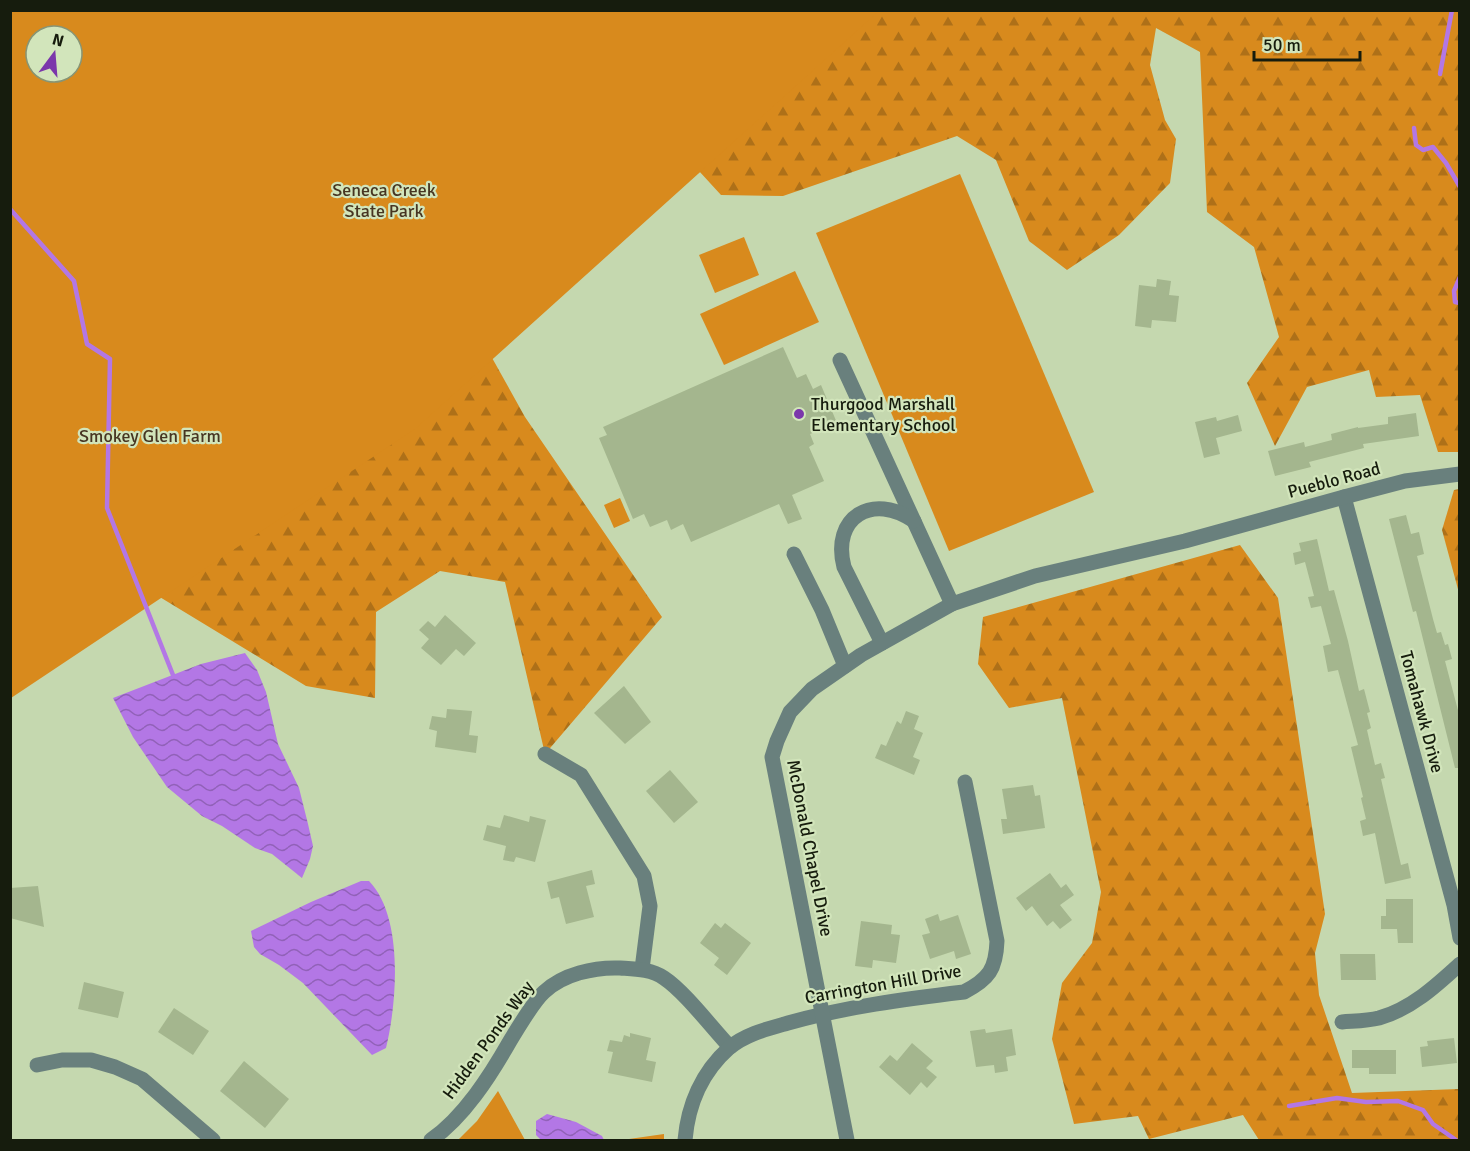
<svg xmlns="http://www.w3.org/2000/svg" width="1470" height="1151" font-family="Signika,sans-serif">
<style>
.forest{fill:url(#forest-firs);fill-rule:evenodd}
.green{fill:#d88a1d;fill-rule:evenodd}
.water{fill:url(#water-waves)}
.lines{fill:none;stroke-linecap:round;stroke-linejoin:round}
.stream{stroke:#b377e5;stroke-width:4.5}
.building{fill:#a4b68e}
.minor{stroke:#69807d;stroke-width:15}
.poi-dot{fill:#7b37ab;stroke:#d2e5bb;stroke-width:2}
.labels{text-anchor:middle;dominant-baseline:central;stroke-width:4.5;stroke-linejoin:round;paint-order:stroke}
.park-label{font-size:18px;fill:#473522;stroke:#d2e5bb}
.poi-label{font-size:18px;fill:#161c0d;stroke:#d2e5bb;text-anchor:start}
.street-label{font-size:18px;fill:#161c0d;stroke:#d2e5bb}
</style>
<defs>
<pattern id="forest-firs" width="22" height="20" patternUnits="userSpaceOnUse" patternTransform="scale(1.5)"><rect width="22" height="20" fill="#d88a1d"/><path d="M5 1l3.5 6h-7zM16 11l3.5 6h-7z" fill="#ae7018"/></pattern>
<pattern id="water-waves" width="16" height="10" patternUnits="userSpaceOnUse" patternTransform="scale(1.5)"><rect width="16" height="10" fill="#b377e5"/><path d="M0 5q4-4 8 0t8 0" fill="none" stroke="#9161b8"/></pattern>
</defs>
<rect width="100%" height="100%" fill="#c5d8af"/>
<!-- forest -->
<g class="forest">
<path d="M10 11H1459V452H1438L1420 395 1376 397 1369 370 1307 387 1275 446 1247 383 1279 337 1254 247 1207 212 1200 52 1156 28 1150 65 1165 120 1176 139 1170 183 1119 235 1067 270 1029 241 996 160 957 136 783 196 721 195 699 171 491 356 525 417 662 617 545 754 505 582 440 571 376 612 375 698 306 686 140 585ZM36 36H72V72H36Z"/>
<path d="M1459 489H1460L1459 593 1442 530 1454 490Z"/>
<path d="M1240 545 1278 598 1325 914 1315 953 1319 995 1352 1093 1459 1089V1140H1259L1243 1115 1149 1139 1138 1116 1074 1124 1052 1039 1062 983 1092 943 1101 892 1062 698 1009 708 978 664 983 617Z"/>
</g>
<!-- green -->
<g class="green">
<path d="M11 10H879V11L415 429 11 698ZM36 36H72V72H36Z"/>
<path d="M960 174 1094 492 949 551 816 233Z"/>
<path d="M744 237 759 275 715 293 699 255Z"/>
<path d="M795 271 819 322 724 365 700 314Z"/>
<path d="M620 498 630 521 614 528 604 505Z"/>
<path d="M498 1091 525 1140H458L477 1121Z"/>
<path d="M664 1134V1140H622Z"/>
</g>
<!-- water -->
<g class="water">
<path d="M245 653 257 670 266 692 278 744 299 788 308 824 313 846 310 859 302 878 272 854 255 848 222 826 202 816 167 787 133 737 113 698 201 664Z"/>
<path d="M361 881H369C404 917 397 1003 386 1048L372 1055 303 983 279 965 260 954 254 947 251 931 311 902Z"/>
<path d="M547 1114 576 1122 602 1136 604 1140H541L536 1135V1121Z"/>
</g>
<g class="lines">
<!-- stream -->
<g class="stream">
<path d="M1440 74 1452 10"/>
<path d="M1414 128 1416 145 1423 150 1433 147 1446 163 1460 187"/>
<path d="M10 209 74 281 87 344 110 359 107 508 173 675"/>
<path d="M1460 277 1454 291 1455 302 1460 303"/>
<path d="M1289 1106 1337 1098 1366 1102 1398 1101 1423 1110 1433 1124 1456 1140"/>
</g>
</g>
<!-- building -->
<g class="building">
<path d="M1157 279 1171 281 1169 295 1179 296 1176 322 1152 320 1151 328 1135 326 1139 285 1156 287Z"/>
<path d="M783 347 797 378 806 374 813 389 821 385 837 423 810 434 814 444 809 447 824 481 792 495 802 519 788 524 779 504 691 542 683 524 671 530 667 520 650 527 644 514 633 519 599 438 607 435 603 427Z"/>
<path d="M1416 413 1419 436 1363 444 1364 448 1309 462 1311 467 1275 476 1268 451 1304 442 1305 447 1332 440 1331 434 1358 427V428L1388 424V417Z"/>
<path d="M1238 415 1242 431 1216 438 1220 454 1204 458 1195 422 1216 417 1217 421Z"/>
<path d="M1406 515 1411 534 1419 532 1424 554 1417 556 1433 619 1437 633 1441 632 1445 645 1448 644 1452 659 1445 661 1460 718V768H1455L1416 611 1413 612 1389 519Z"/>
<path d="M1317 539 1329 591 1334 590 1348 641 1359 691 1364 689 1370 712 1367 713 1371 728 1367 730 1375 765 1381 763 1385 778 1381 779 1401 865 1408 863 1411 878 1385 884 1375 833 1363 836 1360 821 1366 819 1361 798 1363 797 1351 747 1358 745 1338 670 1328 672 1323 646 1331 644 1321 606 1311 608 1308 597 1314 596 1305 562 1295 565 1293 553 1301 551 1299 543Z"/>
<path d="M445 615 476 643 464 656 456 649 441 665 421 648 429 639 419 630 428 621 435 627Z"/>
<path d="M624 686 651 722 625 744 594 713Z"/>
<path d="M447 709 472 711 469 735 478 736 476 753 435 747 437 731 429 729 432 716 446 718Z"/>
<path d="M906 711 919 716 914 729 923 733 913 757 920 760 914 775 875 758 881 744 886 746 897 721 901 724Z"/>
<path d="M670 770 698 802 674 823 646 791Z"/>
<path d="M1033 785 1035 796 1040 795 1045 828 1003 834 1001 819H1007L1002 789Z"/>
<path d="M504 815 529 822 530 816 546 820 535 862 516 857 514 862 503 860 506 846 483 840 487 825 500 828Z"/>
<path d="M592 870 595 884 586 886 594 917 566 924 559 897 551 899 547 882Z"/>
<path d="M1050 873 1061 888 1066 884 1074 895 1060 905 1072 920 1060 929 1053 921 1047 926 1032 906 1026 911 1016 898Z"/>
<path d="M38 886 44 927 10 918V888Z"/>
<path d="M1386 899H1413V943H1398L1397 929H1381V916H1386Z"/>
<path d="M938 914 940 921 958 915 971 954 956 959 954 951 930 959 922 935 930 933 925 919Z"/>
<path d="M861 921 892 925 891 934 900 935 896 963 873 960 872 968 855 966Z"/>
<path d="M715 923 721 928 725 923 751 943 727 975 714 965 719 958 700 943Z"/>
<path d="M1340 954H1375L1376 980H1341Z"/>
<path d="M84 982 124 992 118 1018 78 1009Z"/>
<path d="M174 1008 209 1031 193 1055 158 1032Z"/>
<path d="M985 1029 986 1033 1012 1029 1016 1055 1006 1057 1008 1071 995 1073 994 1065 976 1067 970 1031Z"/>
<path d="M630 1033 651 1038 646 1060 656 1062 652 1082 608 1073 613 1052 607 1051 610 1040 622 1042 624 1035 630 1037Z"/>
<path d="M1454 1038 1457 1063 1422 1067 1420 1047 1428 1046 1427 1041Z"/>
<path d="M912 1043 933 1061 926 1068 937 1077 927 1088 921 1082 910 1095 879 1067 890 1055 897 1061Z"/>
<path d="M1352 1050H1396V1074H1369V1068H1352Z"/>
<path d="M244 1061 289 1099 265 1128 220 1091Z"/>
</g>
<g class="lines">
<!-- minor -->
<g class="minor">
<path d="M840 360 952 604"/>
<path d="M1344 497 1454 905 1460 938"/>
<path d="M794 554 822 610 845 666"/>
<path d="M882 643 844 567C831 517 873 492 914 521"/>
<path d="M545 754 581 775 644 876 650 906 642 969"/>
<path d="M1342 1022C1354 1021 1367 1021 1379 1018 1411 1009 1436 986 1460 964"/>
<path d="M37 1065 62 1060H91L115 1067 142 1079 213 1140"/>
<path d="M431 1140C464 1117 490 1076 510 1041 518 1028 533 1002 544 992 563 974 594 967 620 968 635 969 651 969 664 978 685 992 712 1028 730 1047"/>
<path d="M685 1140C688 1105 702 1072 729 1048 746 1034 767 1029 788 1023 845 1007 905 999 964 992 989 979 996 969 997 941L965 782"/>
<path d="M847 1140 772 757 777 741 790 712 812 689 861 655 952 604 1035 576 1185 541 1344 497 1405 481 1460 474"/>
</g>
</g>
<!-- markers -->
<circle class="poi-dot" cx="799" cy="414" r="6"/>
<g class="labels">
<!-- park labels -->
<g class="park-label">
<text x="384" y="190">Seneca Creek<tspan x="384" dy="21">State Park</tspan></text>
<text x="150" y="436">Smokey Glen Farm</text>
</g>
<!-- poi labels -->
<g class="poi-label">
<text x="811" y="404">Thurgood Marshall<tspan x="811" dy="21">Elementary School</tspan></text>
</g>
<!-- street labels -->
<g class="street-label">
<text transform="translate(1334 480) rotate(-15)">Pueblo Road</text>
<text transform="translate(1422 712) rotate(75)">Tomahawk Drive</text>
<text transform="translate(810 848) rotate(79)">McDonald Chapel Drive</text>
<text transform="translate(883 984) rotate(-10)">Carrington Hill Drive</text>
<text transform="translate(488 1040) rotate(-54)">Hidden Ponds Way</text>
</g>
</g>
<!-- border -->
<rect width="1470" height="1151" fill="none" stroke="#161c0d" stroke-width="24"/>
<!-- north arrow -->
<g transform="translate(54 54) rotate(16)"><circle r="28" fill="#d2e5bb" stroke="#879575" stroke-width="1.5"/>
<path d="M0-4.5L10 22L0 15L-10 22Z" fill="#7b37ab"/>
<text y="-9" font-size="16" font-weight="bold" text-anchor="middle" fill="#161c0d">N</text>
</g>
<!-- scale -->
<path d="M1254 51v9h106v-9" fill="none" stroke="#161c0d" stroke-width="3"/>
<text x="1263" y="51" font-size="18" fill="#161c0d" stroke="#d2e5bb" stroke-width="4.5" paint-order="stroke">50 m</text>
</svg>
